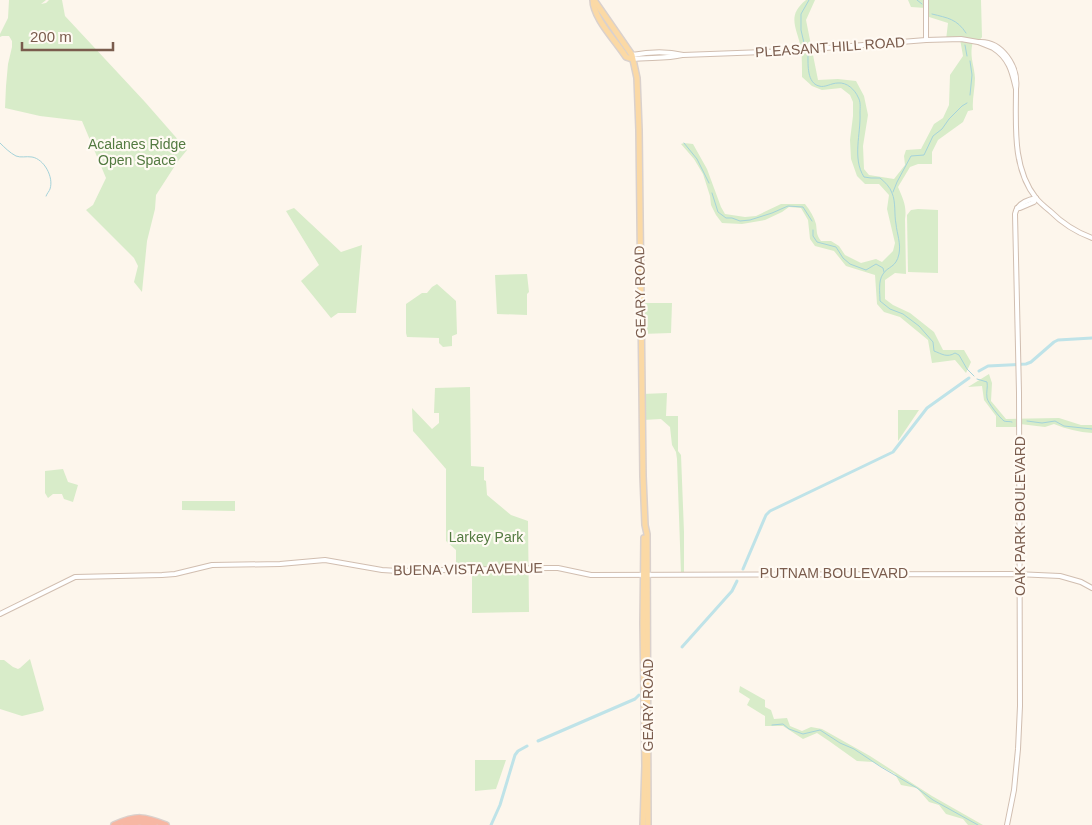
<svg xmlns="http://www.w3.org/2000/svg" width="1092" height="825" font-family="Helvetica,sans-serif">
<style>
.green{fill:#d8ecc9}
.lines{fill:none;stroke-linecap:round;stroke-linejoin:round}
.stream{stroke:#a5d3da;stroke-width:1}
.canal{stroke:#bfe3e8;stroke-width:3}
.minor-casing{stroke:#d1beb0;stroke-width:6}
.major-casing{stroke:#dad1cd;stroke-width:8}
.highway-casing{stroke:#dad1cd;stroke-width:8}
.minor{stroke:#fff;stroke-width:4}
.major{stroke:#fbd9a5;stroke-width:5}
.highway{stroke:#f7b7a3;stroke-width:5.5}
.labels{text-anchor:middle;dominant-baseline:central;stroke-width:4.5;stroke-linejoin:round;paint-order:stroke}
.street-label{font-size:14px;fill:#7a5c4d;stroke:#fffaf3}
.park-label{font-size:14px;fill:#537a41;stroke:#fffaf3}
</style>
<rect width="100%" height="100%" fill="#fdf6ec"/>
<!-- green -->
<g class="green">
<path d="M9 0H46L41 4 46 3 49 0H62L65 16 145 102 187 150 178 161 156 195 155 209 147 241 142 292 134 282 138 266 134 258 86 210 93 205 106 178 82 121 40 116 5 108 6 86 8 64 12 47V41L9 36H2L0 37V34L8 18Z"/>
<path d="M806 0H815L806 20 818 80 838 79 856 81 864 96 868 115 863 146 864 169 869 175 894 179 905 165 904 156 906 150 921 149 934 124 943 118 949 105 950 75 963 56 960 39 946 40 948 23 926 16V8L911 7 908 0H981L982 37 978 42 973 41C969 57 974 63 975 78 975 89 972 99 973 110L968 111 963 122 938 140 932 152V164H918L910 167 898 187C903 199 907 206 905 219L906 274 895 273 885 280V299L893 305 910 313 934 332 943 350H964L971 362 966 373 955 360 932 363 928 340 900 317 884 312 877 304 875 275 846 266 834 251 815 246 810 239 808 220 801 208 789 207 782 212 765 220 742 224 722 223 716 215 711 205 710 196 703 174 694 159 681 144 684 143 693 144 707 169 721 207 725 214 745 217 756 216 781 204H805C810 210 814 217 816 224 817 231 816 235 821 241H831L839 246 845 255 861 263 876 259 882 262 893 251 895 243 887 209 889 195 879 184H865L857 176 851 159 850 140 853 116V102L850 95 841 88 822 90 812 86 802 77C802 68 802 57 801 48 797 28 786 16 806 0Z"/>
<path d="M294 208 341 252 362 245 356 313H338L331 318 301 281 319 265 286 211Z"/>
<path d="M918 209 938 210V273L908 272 907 215 911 210Z"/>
<path d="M527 274 529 292 527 294V315L497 314 495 275Z"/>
<path d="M437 284 456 301 457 334 452 336V346L443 347 439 343V338L407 337 406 333V304L422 293H427L432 287Z"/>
<path d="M641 303H672L671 333 641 334Z"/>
<path d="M989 374 992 383 991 401 1006 419 1059 418 1081 425H1092V433C1079 432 1066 429 1054 424L1045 427 1020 424 1019 427H996V416L984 400 982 386 968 387Z"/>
<path d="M470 387 471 466 484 467V480L486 481 487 495 511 515 528 521 529 612 472 613V567L456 566V550L446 541V469L421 440 413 431 412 408 432 429 439 423V413H434L435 388Z"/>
<path d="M667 393 666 416H678V451L681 455 684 532V574H681L677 459 676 452 672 445 670 427 661 419 643 420 642 394Z"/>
<path d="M898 410H919L898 441Z"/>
<path d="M63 469 68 482 78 485 73 502 64 499 62 494H53L48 498 45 493V471Z"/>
<path d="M182 501H235V511L182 510Z"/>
<path d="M30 659 44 709 43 711 22 716 0 709V660H4L13 667 18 669 20 668Z"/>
<path d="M740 686 765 700V707L771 710 774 719 787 718 790 726 802 731 811 727 822 729 870 756 932 796 983 825H968L963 819 946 814 939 805 929 802 917 788 901 785 895 774 873 762 857 761 829 741 817 733 803 739 783 726H765V716L747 705 750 699 739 692Z"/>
<path d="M475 760H506L496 789 475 791Z"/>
</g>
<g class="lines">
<!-- stream -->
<g class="stream">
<path d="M917 0 922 4"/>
<path d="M932 14C948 18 957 19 966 33"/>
<path d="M804 43 801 30V14L809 0"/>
<path d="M965 45 967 56"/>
<path d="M808 55C808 65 807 83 819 86 825 88 831 83 838 83 847 82 855 90 858 97 861 102 860 107 860 113 861 134 852 158 864 177L871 178H880C885 182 890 187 892 193 896 202 894 214 896 224 897 234 901 243 899 254 896 268 888 266 883 274 878 281 880 293 880 301L890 309 903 314 919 326 933 342 934 351C942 354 947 358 955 353L959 355 967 369 974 376"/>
<path d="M970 61 972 75 970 95"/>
<path d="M0 143C4 147 10 153 16 156 21 158 26 156 32 157 44 159 54 177 50 189 50 190 46 195 46 196"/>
<path d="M684 143 697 159 709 183"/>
<path d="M893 192 897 182 911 156 924 155 933 136 942 129 949 119 962 106 967 103"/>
<path d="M712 193 718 212 726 218H732L740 221 750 220 772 213 788 206 803 207 812 221"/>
<path d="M813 230V236L817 242 836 247 843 258 850 264 866 270 876 264 883 268 884 272"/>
<path d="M977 379 987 382C988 387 986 392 987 398 988 403 1000 418 1004 421 1006 422 1010 421 1012 422"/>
<path d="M1027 421 1042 423 1055 421 1064 426 1092 429"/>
<path d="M772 725 783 724 789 729 803 734 820 730 840 743 854 749 881 767 917 788 933 800 978 825"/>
</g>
<!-- canal -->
<g class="canal">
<path d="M979 371 988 366 1026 364 1031 362 1054 342 1058 340 1092 338"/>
<path d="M743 569 766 515 770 511 893 452 927 408 969 378"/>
<path d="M682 647 732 591 737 581"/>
<path d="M538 741 635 699 639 695"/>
<path d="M491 825 500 805 515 755 518 751 527 746"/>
</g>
<!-- minor casing -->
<g class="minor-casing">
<g id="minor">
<path d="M926 40V0"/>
<path d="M632 55C648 52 667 51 683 55L788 51 926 40 961 39 978 42C1002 40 1019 67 1016 89 1012 72 1009 58 993 48 988 46 983 44 978 42"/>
<path d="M632 59C648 57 667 59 682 55"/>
<path d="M1016 89C1016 125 1012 168 1036 198 1040 203 1045 207 1050 211 1062 223 1076 232 1092 238"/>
<path d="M1017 208H1020L1034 202 1036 198"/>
<path d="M0 614 75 577 162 575 175 574 212 565 280 564 325 560 382 570 398 571 548 568H558L591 575 1015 574 1060 576 1081 582 1092 588"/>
<path d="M1007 825 1014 790 1018 749 1020 706 1019 393 1015 214C1017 204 1026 200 1036 198"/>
</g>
</g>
<!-- major casing -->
<g class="major-casing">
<g id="major">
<path d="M593 0C593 18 616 41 626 57L632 59"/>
<path d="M594 0 632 55 637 78 639 130 643 476 645 525 647 534 648 825"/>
<path d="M643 825 645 766 643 623 644 538"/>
</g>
</g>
<!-- highway casing -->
<g class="highway-casing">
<g id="highway">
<path d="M114 825C137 815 144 816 166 825"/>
<path d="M125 825C135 821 144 821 154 825"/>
</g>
</g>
<!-- minor -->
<use href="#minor" class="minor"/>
<!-- major -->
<use href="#major" class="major"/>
<!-- highway -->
<use href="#highway" class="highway"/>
</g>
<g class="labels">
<!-- street labels -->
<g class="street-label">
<text transform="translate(830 47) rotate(-4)">PLEASANT HILL ROAD</text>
<text transform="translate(640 292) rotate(-91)">GEARY ROAD</text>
<text transform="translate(1020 516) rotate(-90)">OAK PARK BOULEVARD</text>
<text transform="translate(468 569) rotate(-1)">BUENA VISTA AVENUE</text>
<text x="834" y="573">PUTNAM BOULEVARD</text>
<text transform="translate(648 705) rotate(-90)">GEARY ROAD</text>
</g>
<!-- park labels -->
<g class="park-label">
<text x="137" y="144">Acalanes Ridge<tspan x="137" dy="16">Open Space</tspan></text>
<text x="486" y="537">Larkey Park</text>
</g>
</g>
<!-- scale -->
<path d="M22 42v8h91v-8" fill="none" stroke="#7a5c4d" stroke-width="2.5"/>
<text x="30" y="42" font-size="15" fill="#7a5c4d" stroke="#fffaf3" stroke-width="4" paint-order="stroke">200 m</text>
</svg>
